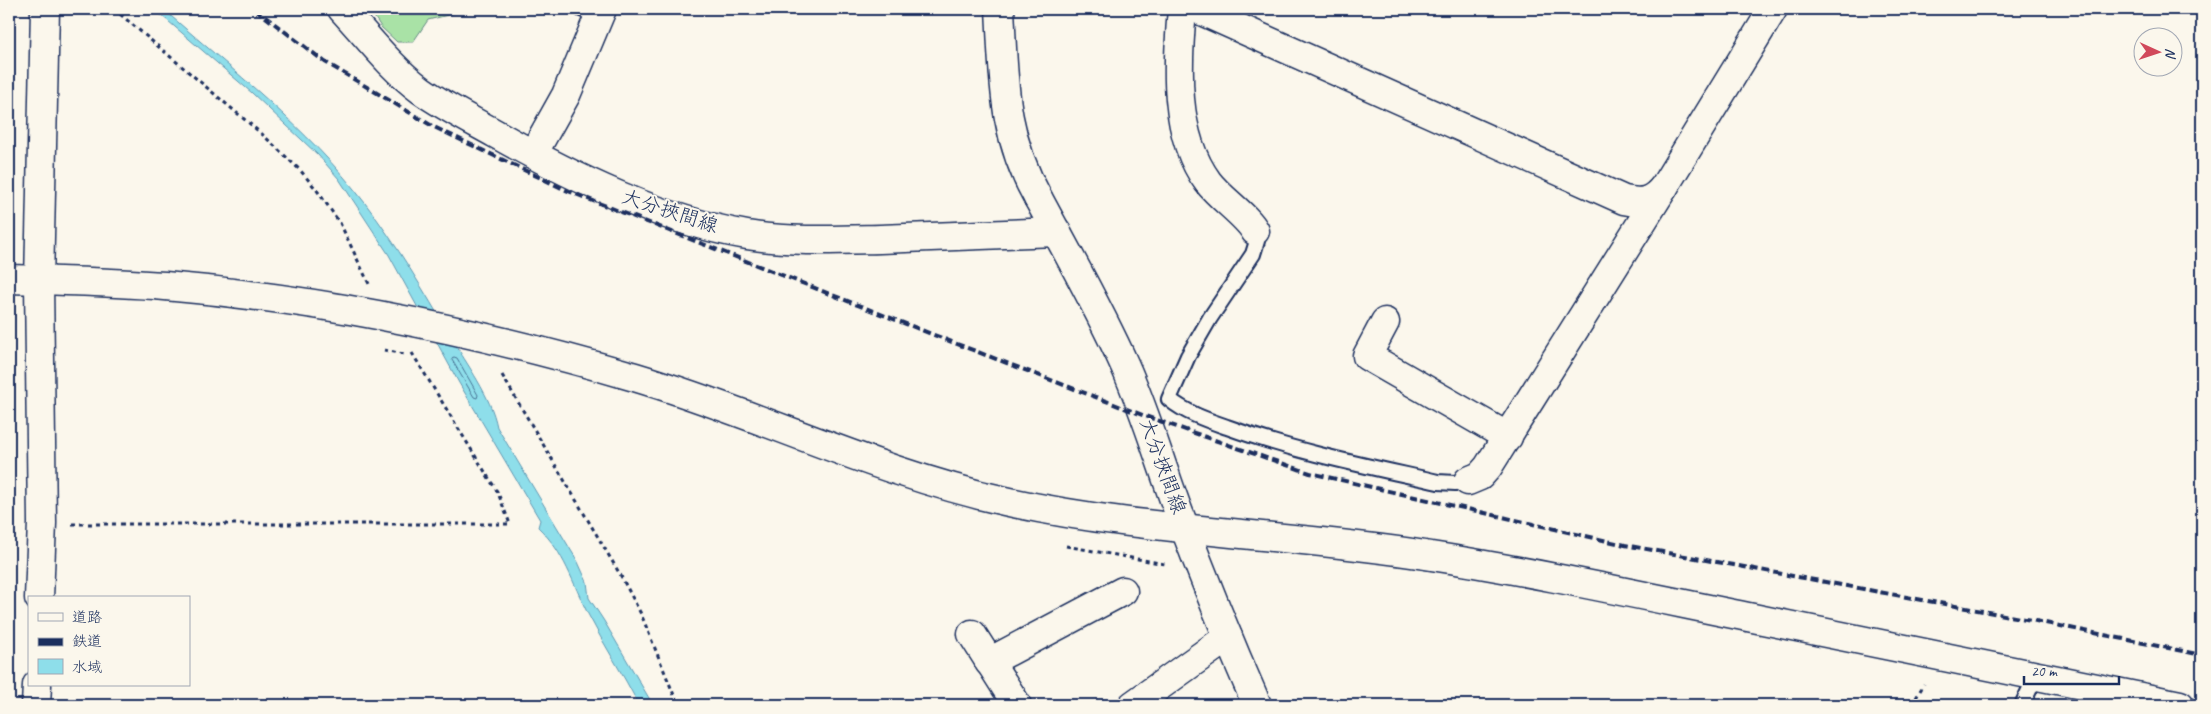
<svg xmlns="http://www.w3.org/2000/svg" width="2211" height="714" font-family="Caveat,'Klee One',sans-serif">
<style>
.green{fill:#a9e2a6;stroke:#628882}
.water{fill:#8edeea;stroke:#6098b2}
.lines{fill:none;stroke-linecap:round;stroke-linejoin:round}
.shore{stroke:#497596;stroke-width:1}
.service-casing{stroke:#1b2f5e;stroke-width:18}
.minor-casing{stroke:#1b2f5e;stroke-width:31}
.tertiary-casing{stroke:#1b2f5e;stroke-width:31}
.secondary-casing{stroke:#1b2f5e;stroke-width:31}
.path{stroke:#1b2f5e;stroke-width:3;stroke-dasharray:4 4;stroke-linecap:butt}
.service{stroke:#fbf7ec;stroke-width:14}
.minor{stroke:#fbf7ec;stroke-width:28}
.tertiary{stroke:#fbf7ec;stroke-width:28}
.secondary{stroke:#fbf7ec;stroke-width:28}
.rail{stroke:#1b2f5e;stroke-width:4;stroke-dasharray:8 4;stroke-linecap:butt}
.labels{text-anchor:middle;dominant-baseline:central;stroke-width:4;stroke-linejoin:round;paint-order:stroke}
.street-label{font-size:20px;fill:#1b2f5e;stroke:#fbf7ec}
</style>
<rect width="100%" height="100%" fill="#fbf7ec"/>
<filter id="ink" filterUnits="userSpaceOnUse"><feTurbulence type="fractalNoise" baseFrequency=".02" numOctaves="2"/><feDisplacementMap in="SourceGraphic" scale="10" xChannelSelector="R" yChannelSelector="G"/><feConvolveMatrix kernelMatrix="1 2 1 2 8 2 1 2 1" color-interpolation-filters="sRGB"/></filter>
<g filter="url(#ink)">
<!-- green -->
<path class="green" d="M369 9H461L460 12 428 20 413 42H397L381 27Z"/>
<!-- water -->
<path class="water" d="M154 9H163C232 70 308 128 365 203 397 245 424 291 451 337 467 365 491 396 497 427L578 562 587 582 589 598 604 621 653 705H639C623 674 604 645 588 614 572 582 565 553 538 527L540 520 459 383 389 255 339 179 318 155 252 93Z"/>
<g class="lines">
<!-- shore -->
<path class="shore" d="M454 357 457 358 478 395 477 398 474 397 452 360Z"/>
<!-- service casing -->
<g class="service-casing">
<g id="service">
<path d="M581 9 598 16"/>
<path d="M1255 231 1257 241 1253 254 1210 318 1188 356 1169 399C1186 413 1207 420 1227 427 1296 452 1367 466 1438 482L1455 483 1468 481"/>
<path d="M2022 705 2036 676"/>
</g>
</g>
<!-- minor casing -->
<g class="minor-casing">
<g id="minor">
<path d="M1182 9C1177 65 1173 135 1208 182 1221 199 1247 216 1255 231"/>
<path d="M533 154 566 95 602 9"/>
<path d="M1385 322 1367 356 1508 437"/>
<path d="M1468 481 1480 476 1488 467 1664 187"/>
<path d="M39 598 42 523 39 282 45 9"/>
<path d="M972 634 1017 705"/>
<path d="M989 662 1123 591"/>
<path d="M36 705 37 685"/>
<path d="M1133 705 1228 637"/>
</g>
</g>
<!-- tertiary casing -->
<g class="tertiary-casing">
<g id="tertiary">
<path d="M1000 9C1004 80 1002 134 1038 198"/>
<path d="M1197 9 1624 200C1642 204 1652 202 1664 187L1773 9"/>
<path d="M9 279C61 281 113 282 165 286 321 299 484 333 635 377 759 414 878 473 1005 501 1143 532 1285 533 1425 555 1535 572 1644 596 1753 618 1896 647 2038 676 2180 705"/>
</g>
</g>
<!-- secondary casing -->
<g class="secondary-casing">
<g id="secondary">
<path d="M342 9C367 36 391 68 421 90 445 107 471 120 496 134 572 177 660 220 747 235 790 242 836 240 880 239 939 237 998 234 1057 232"/>
<path d="M1038 198C1068 254 1099 308 1125 366 1145 411 1159 459 1176 505 1201 572 1228 639 1257 705"/>
</g>
</g>
<!-- path -->
<g class="path">
<path d="M114 9 263 135 300 170 316 189 340 223 369 284"/>
<path d="M384 350 404 354"/>
<path d="M502 375 621 576 641 614 678 705"/>
<path d="M72 524H510L498 493 412 353"/>
<path d="M1066 546 1165 564"/>
<path d="M1912 705 1924 684"/>
</g>
<!-- service -->
<use href="#service" class="service"/>
<!-- minor -->
<use href="#minor" class="minor"/>
<!-- tertiary -->
<use href="#tertiary" class="tertiary"/>
<!-- secondary -->
<use href="#secondary" class="secondary"/>
<!-- rail -->
<path class="rail" d="M255 9 325 62 434 127 568 191 957 344 1145 416 1310 473 1625 545 2031 620 2202 655"/>
</g>
</g>
<g class="labels">
<!-- street labels -->
<g class="street-label">
<text transform="translate(670 211) rotate(18)">大分挾間線</text>
<text transform="translate(1163 466) rotate(70)">大分挾間線</text>
</g>
</g>
<!-- margin -->
<rect width="2211" height="714" fill="none" stroke="#fbf7ec" stroke-width="30"/>
<rect x="15" y="15" width="2181" height="684" fill="none" stroke="#1b2f5e" stroke-width="2" filter="url(#ink)"/>
<!-- legend -->
<rect x="28" y="596" width="162" height="90" fill="#fbf7ec" stroke="#a1a7b3"/>
<rect x="38" y="613" width="25" height="8" fill="#fbf7ec" stroke="#a1a7b3"/>
<text x="72" y="622" font-size="15" fill="#1b2f5e">道路</text>
<rect x="38" y="638" width="25" height="8" fill="#1b2f5e" stroke="#a1a7b3"/>
<text x="72" y="646" font-size="15" fill="#1b2f5e">鉄道</text>
<rect x="38" y="659" width="25" height="15" fill="#8edeea" stroke="#a1a7b3"/>
<text x="72" y="672" font-size="15" fill="#1b2f5e">水域</text>
<!-- north arrow -->
<g transform="translate(2158 52) rotate(93)"><circle r="24" fill="#fbf7ec" stroke="#a1a7b3"/>
<path d="M0-4L9 19L0 12L-9 19Z" fill="#d1495b"/>
<text y="-8" font-size="14" font-weight="bold" text-anchor="middle" fill="#1b2f5e">N</text>
</g>
<!-- scale -->
<path d="M2024 676v8h95v-8" fill="none" stroke="#1b2f5e" stroke-width="2.5"/>
<text x="2031" y="676" font-size="15" fill="#1b2f5e" stroke="#fbf7ec" stroke-width="4" paint-order="stroke">20 m</text>
</svg>
